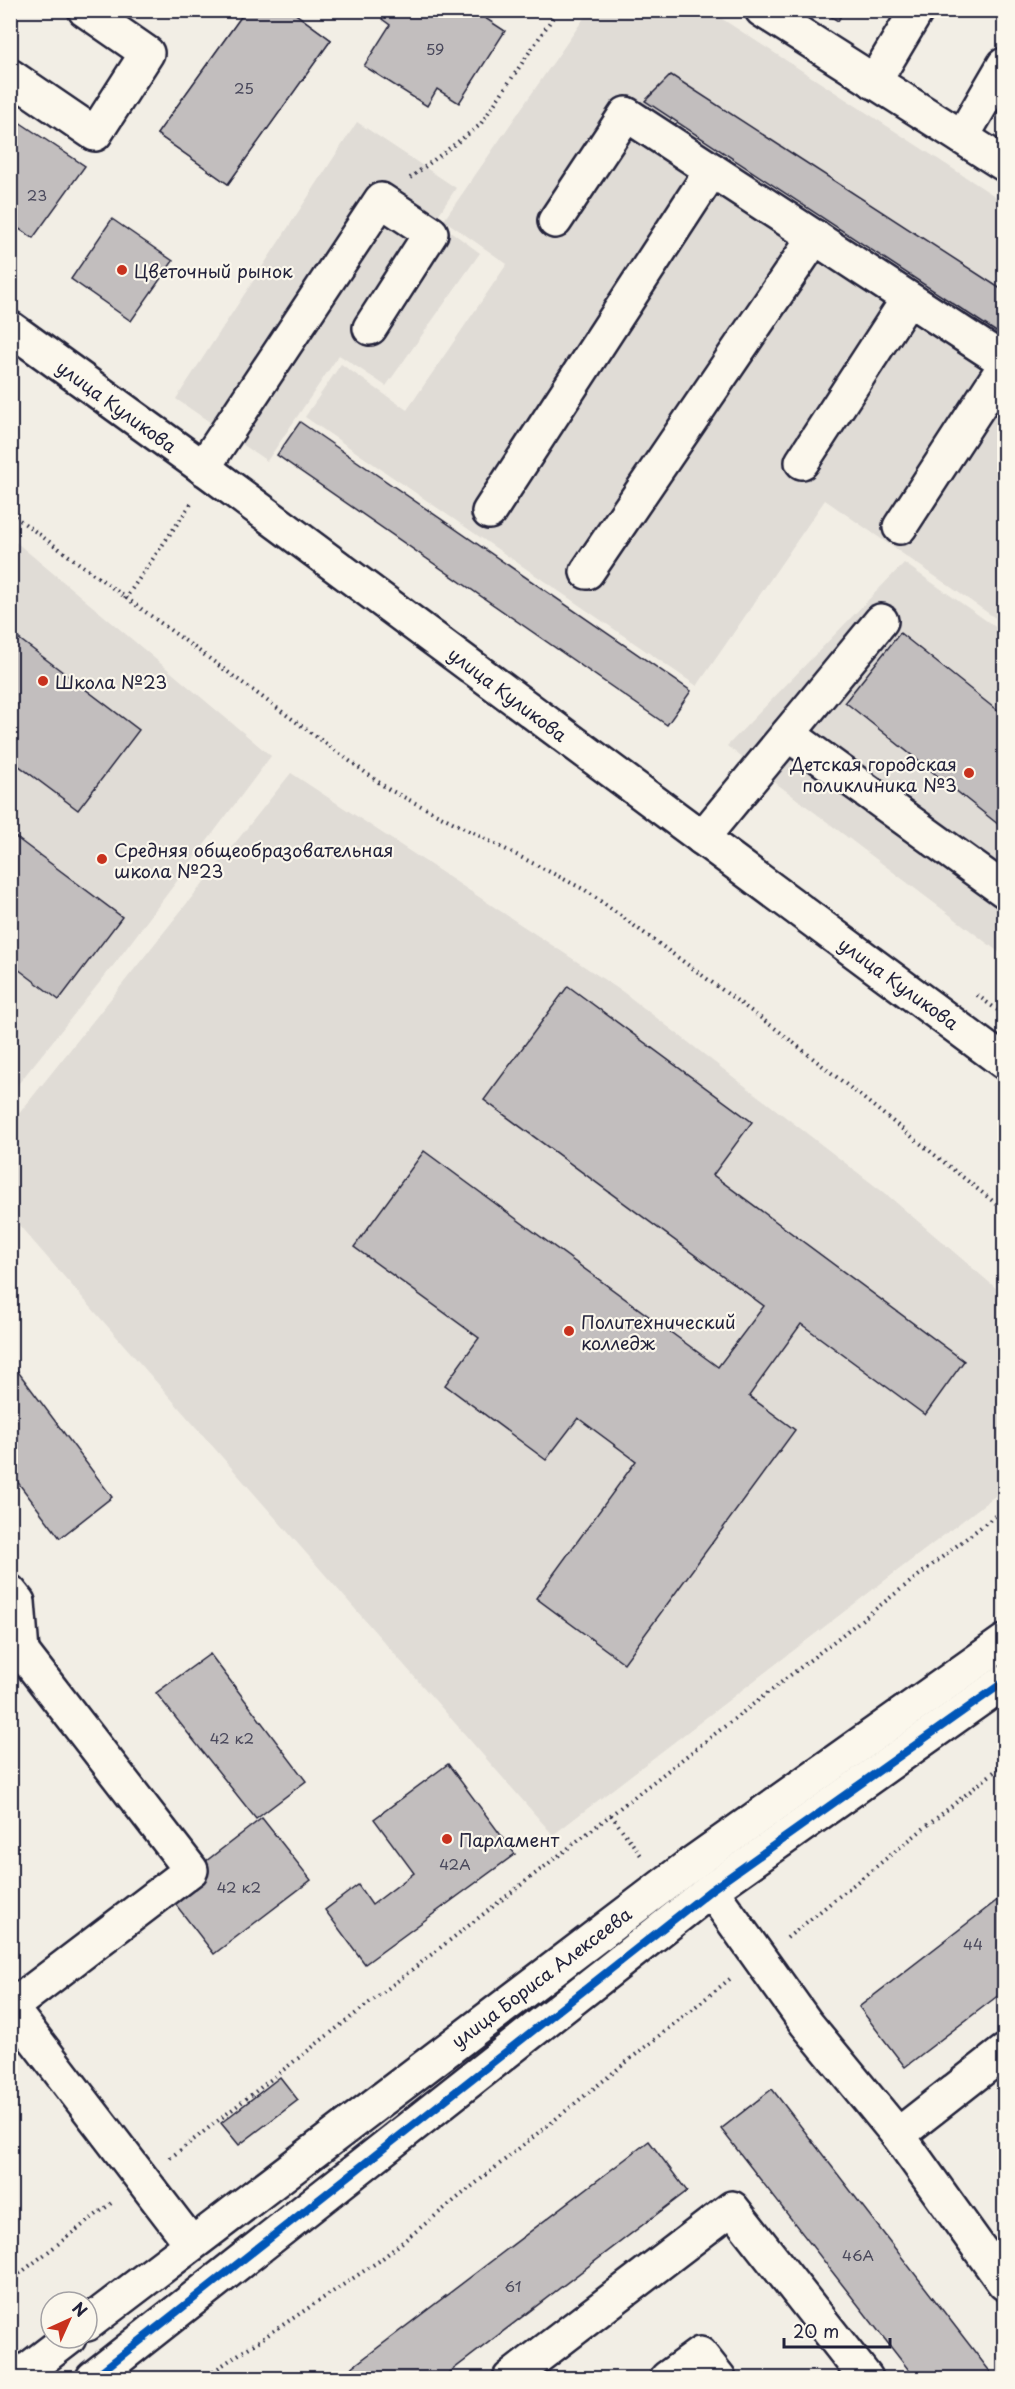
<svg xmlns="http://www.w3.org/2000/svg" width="1015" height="2389" font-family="'Playpen Sans',sans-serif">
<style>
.built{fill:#e0dcd6}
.building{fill:#c2bebe;stroke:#22223b;stroke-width:1.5}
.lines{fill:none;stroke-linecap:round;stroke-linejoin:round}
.minor-casing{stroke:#22223b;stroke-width:38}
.major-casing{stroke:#22223b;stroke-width:38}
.path{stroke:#22223b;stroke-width:4;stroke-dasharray:1.5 4.5;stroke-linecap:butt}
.minor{stroke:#fbf7ec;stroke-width:33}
.major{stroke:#fbf7ec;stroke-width:33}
.cycleway-casing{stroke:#fbf7ec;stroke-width:11}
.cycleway{stroke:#0057b8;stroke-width:8}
.poi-dot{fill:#c8321e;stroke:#fbf7ec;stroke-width:2}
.labels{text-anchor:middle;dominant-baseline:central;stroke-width:4.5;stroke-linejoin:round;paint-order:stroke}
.number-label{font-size:15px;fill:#4a495c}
.poi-label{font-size:18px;fill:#22223b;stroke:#fbf7ec;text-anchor:start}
.street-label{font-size:18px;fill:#22223b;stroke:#fbf7ec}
</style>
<rect width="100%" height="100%" fill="#f2eee5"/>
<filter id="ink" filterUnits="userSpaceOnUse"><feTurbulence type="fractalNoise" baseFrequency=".0167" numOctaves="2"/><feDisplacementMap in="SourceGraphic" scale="12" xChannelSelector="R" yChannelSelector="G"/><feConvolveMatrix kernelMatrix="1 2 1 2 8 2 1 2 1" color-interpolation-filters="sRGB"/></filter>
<g filter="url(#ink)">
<!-- built -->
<g class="built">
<path d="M589 11H710L1004 202V624L825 500 697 686 305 417 341 364 407 410 507 264 444 220Z"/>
<path d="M357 122 456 188 435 220 480 253 386 386 339 355 267 461 176 399Z"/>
<path d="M11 538 271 756 116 962 11 1093Z"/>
<path d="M904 563 1004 633V956L727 746Z"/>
<path d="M291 773 623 992 892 1199 1004 1295V1489L553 1835 11 1216 10 1125Z"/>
</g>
<!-- building -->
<g class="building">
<path d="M246 10H290L331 40 228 184 157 134Z"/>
<path d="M246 10H290L331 40 228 184 157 134Z"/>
<path d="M388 10H486L482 16 505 31 459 103 437 89 427 106 364 66 390 25 382 19Z"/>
<path d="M820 10H844L838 21Z"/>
<path d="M671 75 1004 291V337L645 101Z"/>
<path d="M10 116 85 166 33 238 10 223Z"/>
<path d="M112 219 173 261 131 321 71 279Z"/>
<path d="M300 422 691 691 667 725 277 455Z"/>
<path d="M10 632 139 730 78 810 10 759Z"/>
<path d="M900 633 1004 716V829L845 702Z"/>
<path d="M10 833 122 917 59 1000 10 963Z"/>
<path d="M568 986 752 1122 713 1175 964 1361 925 1415 801 1324 749 1396 795 1430 624 1663 536 1598 636 1461 578 1418 546 1460 445 1385 479 1338 354 1247 424 1151 718 1367 764 1306 484 1100Z"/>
<path d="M10 1361 112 1497 60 1538 10 1472Z"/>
<path d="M210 1654 306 1781 256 1819 156 1693Z"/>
<path d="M448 1764 515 1854 365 1964 325 1910 358 1885 372 1905 414 1873 374 1819Z"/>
<path d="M262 1818 311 1880 214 1954 166 1892Z"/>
<path d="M1004 1895V1991L905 2067 859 2007Z"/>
<path d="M280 2077 298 2100 239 2145 221 2123Z"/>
<path d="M772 2089 995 2378H915L721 2129Z"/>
<path d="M649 2141 687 2191 442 2378H338Z"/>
</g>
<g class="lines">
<!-- minor casing -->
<g class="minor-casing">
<g id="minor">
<path d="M762 10 1004 164"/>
<path d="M10 76 95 134 147 53 85 10"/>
<path d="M874 82 917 10"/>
<path d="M962 137 1004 65"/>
<path d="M555 221 626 114 1004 361"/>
<path d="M802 462 908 299"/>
<path d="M203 468 381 200 431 233 370 328"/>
<path d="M489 512 712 170"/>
<path d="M900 527 1004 367"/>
<path d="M587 572 815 237"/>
<path d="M788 734 1004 890"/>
<path d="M702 838 881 621"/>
<path d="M10 1592 18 1602 22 1652"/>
<path d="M10 1646 22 1652 191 1870 10 2008"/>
<path d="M711 1890 806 2023 898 2135 1004 2283"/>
<path d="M11 2008 191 2243"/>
<path d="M898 2135 1004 2052"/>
<path d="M87 2324 690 1865 1004 1642"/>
<path d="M17 2378 69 2338"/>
<path d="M93 2378 711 1890 1004 1682"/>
<path d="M510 2378 732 2208 866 2378"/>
<path d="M667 2378 700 2354 719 2378"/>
</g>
</g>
<!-- major casing -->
<g class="major-casing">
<path id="major" d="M10 328 212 474 1004 1062"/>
</g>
<!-- path -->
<g class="path">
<path d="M410 178 480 125 558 10"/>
<path d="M10 513 388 789 585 890 780 1032 1004 1210"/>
<path d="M125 599 193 501"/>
<path d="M977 995 1004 1015"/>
<path d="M611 1815 643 1858"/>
<path d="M787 1938 1004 1764"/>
<path d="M170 2158 1004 1509"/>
<path d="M10 2281 114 2201"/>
<path d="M203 2378 379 2261 731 1978"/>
</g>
<!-- minor -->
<use href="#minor" class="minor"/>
<!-- major -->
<use href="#major" class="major"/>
<!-- cycleway casing -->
<g class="cycleway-casing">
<path id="cycleway" d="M93 2378 711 1890 1004 1682"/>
</g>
<!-- cycleway -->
<use href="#cycleway" class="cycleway"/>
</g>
</g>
<!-- markers -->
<g class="poi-dot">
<circle cx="122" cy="270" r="6"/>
<circle cx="43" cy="681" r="6"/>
<circle cx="969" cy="773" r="6"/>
<circle cx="102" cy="859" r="6"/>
<circle cx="569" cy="1331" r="6"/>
<circle cx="447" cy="1839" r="6"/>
</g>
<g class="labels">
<!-- number labels -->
<g class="number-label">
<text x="435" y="48">59</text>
<text x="244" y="87">25</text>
<text x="37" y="194">23</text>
<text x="232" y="1737">42 к2</text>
<text x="455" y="1863">42А</text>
<text x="239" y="1886">42 к2</text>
<text x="973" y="1943">44</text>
<text x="858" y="2254">46А</text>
<text x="513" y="2285">61</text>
</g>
<!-- poi labels -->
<g class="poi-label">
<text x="134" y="270">Цветочный рынок</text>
<text x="55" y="681">Школа №23</text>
<text x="957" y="763" text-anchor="end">Детская городская<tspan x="957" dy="21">поликлиника №3</tspan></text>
<text x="114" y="849">Средняя общеобразовательная<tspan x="114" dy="21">школа №23</tspan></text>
<text x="581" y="1321">Политехнический<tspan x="581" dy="21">колледж</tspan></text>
<text x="459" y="1839">Парламент</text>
</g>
<!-- street labels -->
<g class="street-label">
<text transform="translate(117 406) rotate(36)">улица Куликова</text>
<text transform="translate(508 694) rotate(37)">улица Куликова</text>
<text transform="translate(899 983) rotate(36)">улица Куликова</text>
<text transform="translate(541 1977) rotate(-37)">улица Бориса Алексеева</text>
</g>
</g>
<!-- margin -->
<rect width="1015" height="2389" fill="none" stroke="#fbf7ec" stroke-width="36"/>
<rect x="18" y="18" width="979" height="2353" fill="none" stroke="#22223b" stroke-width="2" filter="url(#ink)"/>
<!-- north arrow -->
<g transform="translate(69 2320) rotate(45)"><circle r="28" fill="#fbf7ec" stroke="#a4a2a5" stroke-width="1.5"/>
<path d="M0-4.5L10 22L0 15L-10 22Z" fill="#c8321e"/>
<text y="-9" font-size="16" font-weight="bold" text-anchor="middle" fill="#22223b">N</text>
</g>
<!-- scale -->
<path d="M784 2338v9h106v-9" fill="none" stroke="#22223b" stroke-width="3"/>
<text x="793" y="2338" font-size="18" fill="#22223b" stroke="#fbf7ec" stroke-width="4.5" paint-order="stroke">20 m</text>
</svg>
